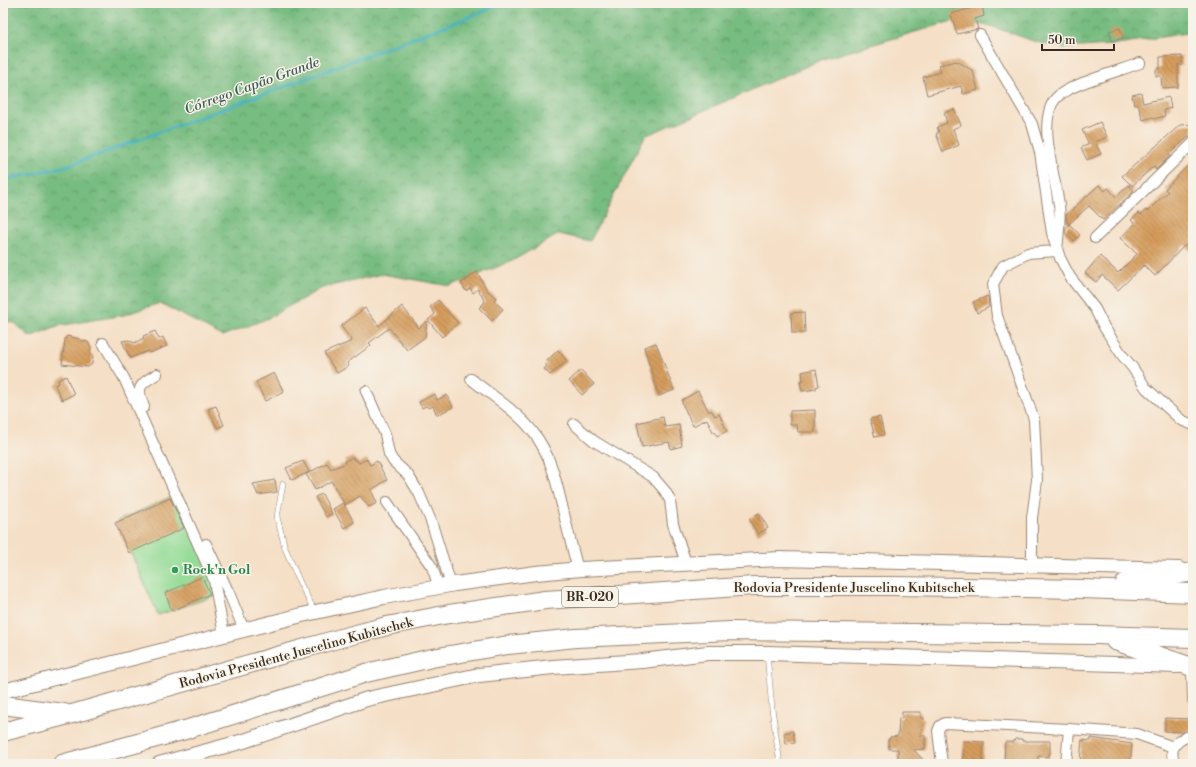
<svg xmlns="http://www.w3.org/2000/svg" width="1196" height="767" font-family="'Libre Bodoni',serif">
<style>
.grass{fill:#94dc97;stroke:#68835a}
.forest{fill:url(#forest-crowns);stroke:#59734f}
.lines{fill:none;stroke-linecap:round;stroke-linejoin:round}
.stream{stroke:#44b3bd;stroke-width:3}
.building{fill:url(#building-back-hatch)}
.lane-casing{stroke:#988472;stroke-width:6}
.street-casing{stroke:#988472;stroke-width:12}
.secondary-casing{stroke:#988472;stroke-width:16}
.highway-casing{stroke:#988472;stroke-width:20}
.lane{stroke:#fff;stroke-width:5}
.street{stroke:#fff;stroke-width:10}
.secondary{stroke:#fff;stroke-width:14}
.highway{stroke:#fff;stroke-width:18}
.leisure-dot{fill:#2e9e5b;stroke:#f7f3e8;stroke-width:1.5}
.labels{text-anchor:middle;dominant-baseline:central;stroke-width:3;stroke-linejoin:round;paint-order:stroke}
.shield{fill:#f7f3e8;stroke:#73665b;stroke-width:1}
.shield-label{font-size:12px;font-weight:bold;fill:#3b2a1e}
.leisure-label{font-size:13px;font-weight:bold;fill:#27864d;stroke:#f7f3e8;text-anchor:start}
.street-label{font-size:13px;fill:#3b2a1e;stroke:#f7f3e8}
.water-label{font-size:14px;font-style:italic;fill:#3e5a56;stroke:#f7f3e8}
</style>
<defs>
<pattern id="forest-crowns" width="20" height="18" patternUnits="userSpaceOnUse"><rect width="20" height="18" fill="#77bc80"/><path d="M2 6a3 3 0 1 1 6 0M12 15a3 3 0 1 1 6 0" fill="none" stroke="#639968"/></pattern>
<pattern id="building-back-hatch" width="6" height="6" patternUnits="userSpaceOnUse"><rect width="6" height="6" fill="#d59d5d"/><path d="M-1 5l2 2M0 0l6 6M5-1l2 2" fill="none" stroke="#ae804c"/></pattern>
</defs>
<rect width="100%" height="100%" fill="#f7f3e8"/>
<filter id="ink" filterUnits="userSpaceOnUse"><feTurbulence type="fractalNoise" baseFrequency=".025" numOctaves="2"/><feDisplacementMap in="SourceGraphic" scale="8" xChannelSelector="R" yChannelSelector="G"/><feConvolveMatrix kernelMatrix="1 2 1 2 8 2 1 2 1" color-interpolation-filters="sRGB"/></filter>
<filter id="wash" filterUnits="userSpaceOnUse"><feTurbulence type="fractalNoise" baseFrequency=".012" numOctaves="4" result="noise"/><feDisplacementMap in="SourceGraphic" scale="16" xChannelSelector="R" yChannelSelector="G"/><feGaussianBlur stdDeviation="0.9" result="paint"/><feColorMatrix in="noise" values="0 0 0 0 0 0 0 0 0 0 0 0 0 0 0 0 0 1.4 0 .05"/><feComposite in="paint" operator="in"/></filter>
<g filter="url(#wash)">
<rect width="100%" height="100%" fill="#f5dfc6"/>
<!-- grass -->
<path class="grass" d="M177 494 220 594 158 615 117 521Z"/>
<!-- forest -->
<path class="forest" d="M3 3H1193V32L1111 45 1063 48 1033 41 994 27 956 20 823 59 645 136 590 241 559 234 512 261 450 286 382 274 322 288 266 319 222 336 160 303 124 315 57 326 30 337 15 323 3 321Z"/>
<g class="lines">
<!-- stream -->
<path class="stream" d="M3 180 67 166 275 90 506 3"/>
</g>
<g id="blocks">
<!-- building -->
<g class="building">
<path d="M982 5 984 16 975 19 978 29 957 34 951 14Z"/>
<path d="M1120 28 1123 38 1112 41 1109 31Z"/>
<path d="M1182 56V66L1178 64V87L1162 88 1161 76H1156V69L1160 68V57Z"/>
<path d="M957 61 973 71 978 90 963 94 961 86 927 95 923 77 941 72 939 65Z"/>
<path d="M1141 93 1143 103 1169 97 1171 108 1164 110 1165 116 1154 119 1153 117 1143 120 1138 104 1134 105 1132 95Z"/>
<path d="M954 109 961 125 953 129 959 145 943 152 936 134 939 132 937 127 947 123 944 113Z"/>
<path d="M1100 122 1107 137 1095 142 1101 154 1087 160 1081 148 1089 144 1082 130Z"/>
<path d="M1193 124V133L1169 154 1170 156 1156 170 1154 166 1132 186 1122 176 1180 125Z"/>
<path d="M1193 160V254L1185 245 1155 276 1144 265 1118 290 1102 275 1096 282 1085 273 1100 256 1118 273 1137 254 1120 238 1135 224 1131 220 1139 213 1141 215 1146 210 1148 211 1159 200 1168 192 1165 189Z"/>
<path d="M1099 185 1105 191 1108 188 1116 197 1129 185 1134 191 1103 220 1089 206 1069 224 1066 221V215Z"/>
<path d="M1069 224 1080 235 1074 241 1065 233 1066 228Z"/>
<path d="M477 272 487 290 496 298 494 301 503 309 492 321 479 308 485 302 478 289 473 293 470 288 466 291 461 283 470 278V276Z"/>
<path d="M988 296 989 307 977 313 973 302Z"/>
<path d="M438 300 458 323 442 337 428 320 435 314 430 307Z"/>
<path d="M402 306 419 328 427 321 425 337 407 350 389 328 369 343 371 345 347 363 349 366 337 373 324 353 352 341 341 326 365 308 379 326Z"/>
<path d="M804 312 805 333H792L791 313Z"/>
<path d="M155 331 159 339 163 337 167 346 149 353 148 351 130 358 122 341 129 340 134 343 144 338 143 336Z"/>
<path d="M67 336 80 339V340L88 342 91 348 90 355 93 356 92 364 88 367 62 364 65 339Z"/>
<path d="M656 343 674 390 659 396 644 347Z"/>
<path d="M558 350 567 361 550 375 544 369 547 366 545 363Z"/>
<path d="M816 369 819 386 816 387V389L802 391 800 381 803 380 802 372Z"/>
<path d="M581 370 594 384 582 395 569 381Z"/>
<path d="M274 373 284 392 265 401 256 382Z"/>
<path d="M66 376 74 394 62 400 55 385 59 383 58 380Z"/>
<path d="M698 391 709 412 711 410 715 416 719 414 727 431 717 436 715 432H713L707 419 693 426 682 403V400Z"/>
<path d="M435 394 437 400 447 395 453 407 437 415 433 406 429 408 426 406 422 408 419 402Z"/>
<path d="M216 406 224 425 217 428 208 409Z"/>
<path d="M815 410V432H798L797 425H790V411Z"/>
<path d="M663 417 665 427 679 425 682 446 671 449 669 442 642 447 637 423Z"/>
<path d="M880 417 884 435 875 437 870 419Z"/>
<path d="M353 457 354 460 356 459 359 463 367 459 370 465 377 461 387 480 371 490 377 503 369 507 360 496 345 505 331 481 315 490 306 474 327 463 331 469 346 463 345 461Z"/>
<path d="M303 461 309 472 292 480 286 468Z"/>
<path d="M275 480 277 492 258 495 253 484Z"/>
<path d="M322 494 332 514 326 517 315 497Z"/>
<path d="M170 498 184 528 129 553 115 523Z"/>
<path d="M343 503 354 522 344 528 333 509Z"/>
<path d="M759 513 768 528 758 534 749 519Z"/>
<path d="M202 577 210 594 172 611 165 593Z"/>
<path d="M902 712H921V718H924L923 726 920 735H925V749L914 750 927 764H898V749H889L888 739H890V737L898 736 899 718H902Z"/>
<path d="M1165 718 1193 719V730L1183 732 1165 731Z"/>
<path d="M793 731 795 743 786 744 784 733Z"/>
<path d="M1091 738 1132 744 1130 764H1083V763L1080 762 1082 740 1091 741Z"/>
<path d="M1015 739H1022V741H1050V754H1049V757L1038 756V764L1004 763 1005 742H1014Z"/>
<path d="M964 741 984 742 982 764H962Z"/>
</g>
</g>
</g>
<g filter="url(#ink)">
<use href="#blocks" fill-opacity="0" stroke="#988472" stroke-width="1"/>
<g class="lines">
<!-- lane casing -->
<g class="lane-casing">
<g id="lane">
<path d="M283 484 277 517 285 548 300 583 315 612"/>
<path d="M767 654 772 709 780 764"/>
</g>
</g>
<!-- street casing -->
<g class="street-casing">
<g id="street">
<path d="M980 35 1032 124 1040 152 1052 233 1060 258 1070 277 1095 309 1104 327 1122 355 1132 367 1146 388 1181 420 1193 425"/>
<path d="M1095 238 1193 143"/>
<path d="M103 343 124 378 214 580 224 635"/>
<path d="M471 379C491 395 518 412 533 432 552 456 557 485 564 514 568 532 573 551 578 570"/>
<path d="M366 391 385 434 389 454 393 461 408 475 419 493 431 521 451 585"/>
<path d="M144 407C136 386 139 385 157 374"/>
<path d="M574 424 594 441 653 477 665 491 670 500 673 524 686 563"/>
<path d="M387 502 432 567 439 587"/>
<path d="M206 544 229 593 244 630"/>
<path d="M1032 565V518L1037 480 1034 419 997 316 993 284 1003 266 1028 253 1057 251C1058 236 1061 220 1059 205 1056 179 1036 120 1056 98 1069 84 1120 71 1140 63"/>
<path d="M1192 667 1193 700"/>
<path d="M942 764 938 731 940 726 945 723 1069 729 1137 734 1173 747"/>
<path d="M1066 764 1069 729"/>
<path d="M1176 764C1166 750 1178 737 1193 736"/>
</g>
</g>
<!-- secondary casing -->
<g class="secondary-casing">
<g id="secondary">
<path d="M3 691 302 615 384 597 455 584 536 573 581 569 780 559 1179 569"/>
<path d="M159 764 244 741 367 699 479 675 553 667 642 661 708 653H767L1178 666"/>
</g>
</g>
<!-- highway casing -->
<g class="highway-casing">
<g id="highway">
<path d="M1125 583 1193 572"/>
<path d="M1115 641 1192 667"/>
<path d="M3 705 64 713"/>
<path d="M3 732 72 714 341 638 387 626 449 614 545 600 754 586H893L1082 589 1193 593"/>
<path d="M62 764 185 730 366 673 432 658 508 645 576 638 730 631 1096 635 1193 638"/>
</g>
</g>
<!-- lane -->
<use href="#lane" class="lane"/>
<!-- street -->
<use href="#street" class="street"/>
<!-- secondary -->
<use href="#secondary" class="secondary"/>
<!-- highway -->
<use href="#highway" class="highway"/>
</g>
</g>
<!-- markers -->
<circle class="leisure-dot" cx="175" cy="570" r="4"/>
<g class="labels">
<!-- shield labels -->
<rect class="shield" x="562" y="587" width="56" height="20" rx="3"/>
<g class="shield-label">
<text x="590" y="597">BR-020</text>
</g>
<!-- leisure labels -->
<g class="leisure-label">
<text x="183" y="570">Rock'n Gol</text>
</g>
<!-- street labels -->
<g class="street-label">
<text x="854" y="588">Rodovia Presidente Juscelino Kubitschek</text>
<text transform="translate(296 653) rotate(-15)">Rodovia Presidente Juscelino Kubitschek</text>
</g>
<!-- water labels -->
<g class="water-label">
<text transform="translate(252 86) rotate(-20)">Córrego Capão Grande</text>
</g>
</g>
<!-- margin -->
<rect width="1196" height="767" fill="none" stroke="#f7f3e8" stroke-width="16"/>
<!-- scale -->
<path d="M1042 44v6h72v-6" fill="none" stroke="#3b2a1e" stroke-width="2"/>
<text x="1048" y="44" font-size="12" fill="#3b2a1e" stroke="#f7f3e8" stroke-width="3" paint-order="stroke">50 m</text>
</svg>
